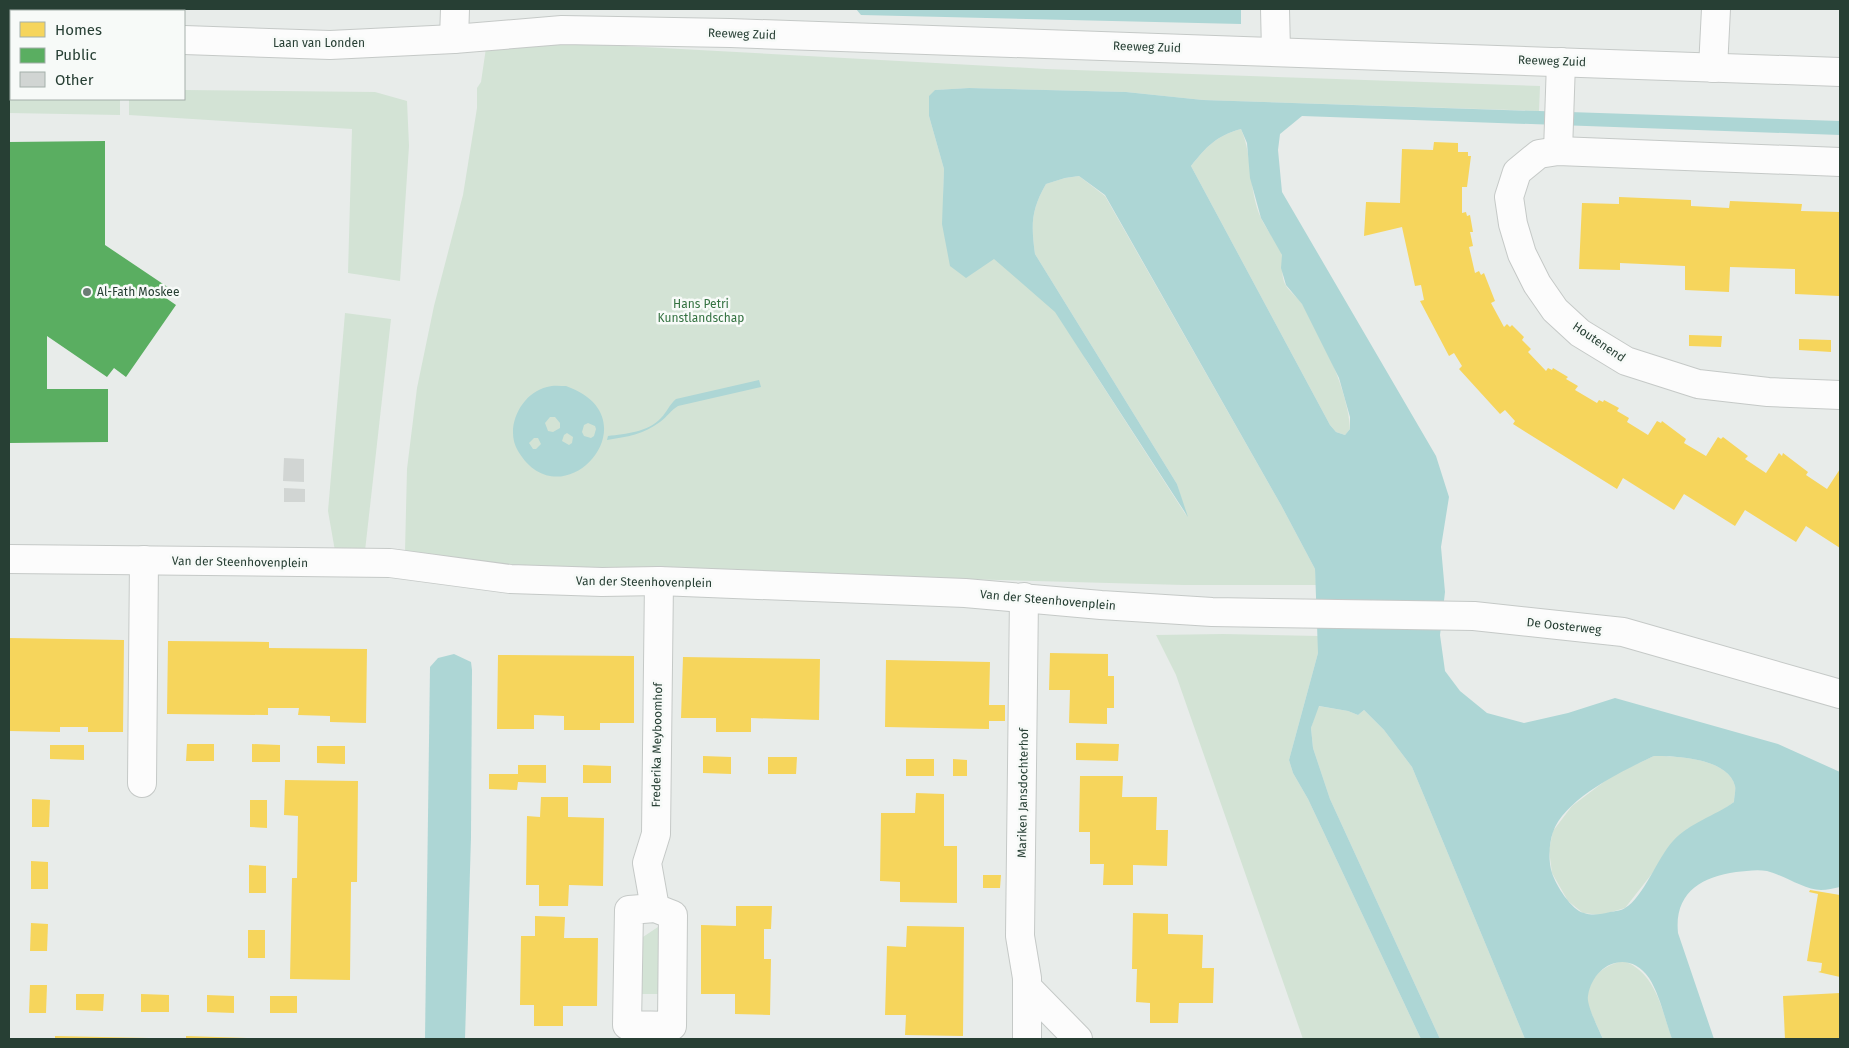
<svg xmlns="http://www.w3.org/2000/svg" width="1849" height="1048" font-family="'Fira Sans',sans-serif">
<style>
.green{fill:#d3e3d5}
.water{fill:#add6d5;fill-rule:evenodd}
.homes{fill:#f6d55c}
.public{fill:#5aae61}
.building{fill:#d1d5d3}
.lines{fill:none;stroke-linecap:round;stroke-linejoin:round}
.minor-casing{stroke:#c5c9c7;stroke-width:30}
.minor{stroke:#fcfcfc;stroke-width:28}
.poi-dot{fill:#6b7c74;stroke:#f7faf8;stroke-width:2}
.labels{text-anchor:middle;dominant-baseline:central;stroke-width:5;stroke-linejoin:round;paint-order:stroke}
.street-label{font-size:12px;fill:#273f34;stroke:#f7faf8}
.poi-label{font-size:12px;fill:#273f34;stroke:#f7faf8;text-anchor:start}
.park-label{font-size:12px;fill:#347241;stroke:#f7faf8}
</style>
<rect width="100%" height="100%" fill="#e8ecea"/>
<!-- green -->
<g class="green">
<path d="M551 42 1046 69 1540 86 1539 111 1203 100 1126 92 969 88 935 90 929 116 944 169 943 204 1064 313 1086 360 1186 515 1177 484 1035 254C1031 225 1031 210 1046 184L1065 178 1079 176 1105 196 1281 505 1315 569 1316 585H1184L502 567 405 552 407 469 417 388 434 306 463 195 477 108V88L481 82 486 48Z"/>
<path d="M9 82 11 83V99H120V115L9 113Z"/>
<path d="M184 90 375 92 407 101 409 146 400 281 348 273 352 129 129 115V99H184Z"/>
<path d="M1241 129C1253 156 1248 189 1261 218 1266 230 1278 242 1282 255 1284 264 1280 273 1285 284 1289 292 1298 297 1303 305 1322 335 1349 394 1350 429L1345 435 1336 432 1330 425 1191 166C1207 146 1216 136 1241 129Z"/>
<path d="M345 313 391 319 365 551H335L328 511Z"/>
<path d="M1223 634 1319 636 1318 653 1289 760 1293 773 1308 799 1421 1039H1303L1176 675 1156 635Z"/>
<path d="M1318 706 1348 711 1358 715 1364 710 1384 730 1412 767 1525 1039H1440L1330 799 1313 748 1311 728Z"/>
<path d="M1654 756C1676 756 1728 758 1735 786 1736 790 1734 797 1734 802L1717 814 1687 829 1625 908 1601 915 1583 913 1568 901 1552 873 1549 850 1553 831 1572 806 1613 775Z"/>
<path d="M658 927 664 929 662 994H637V941Z"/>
<path d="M1624 961C1656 973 1662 1010 1672 1039H1603C1599 1029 1587 1007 1587 998 1587 977 1606 964 1624 961Z"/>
</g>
<!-- water -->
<g class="water">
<path d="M856 9H1241V24L861 15Z"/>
<path d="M969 88 1126 92 1203 100 1840 121V135L1302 116 1280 134 1278 150 1282 192 1436 456 1449 497 1441 547 1445 592 1440 635 1445 671 1460 691 1487 713 1524 723 1568 713 1615 698 1778 744 1840 772V887C1834 888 1827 890 1821 890 1805 890 1783 875 1767 871 1757 869 1746 871 1736 872 1701 877 1674 893 1678 933L1714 1039H1672C1665 1020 1660 995 1649 978 1628 948 1593 964 1588 996 1586 1004 1599 1030 1603 1039H1525L1412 767 1384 730 1364 710 1358 715 1348 711 1319 706 1311 728 1313 748 1330 799 1440 1039H1421L1308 799 1293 773 1289 760 1318 653 1315 569 1281 505 1105 195 1079 176 1065 178 1046 184C1031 210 1031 225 1035 254L1177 484 1188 517 1055 312 994 259 966 278 950 266 942 224 944 169 929 116V96L935 90ZM1241 129 1247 143 1250 178 1261 218 1282 255 1281 268 1286 285 1302 304 1339 378 1350 417V429L1345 435 1336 432 1330 425 1191 166C1207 146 1216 136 1241 129ZM1654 756C1676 756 1728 758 1735 786 1736 790 1734 797 1734 802 1715 816 1689 823 1673 841 1658 857 1643 898 1625 908 1621 911 1615 911 1610 912 1602 914 1593 916 1584 913 1571 910 1556 885 1552 873 1548 861 1549 843 1553 832 1565 798 1624 770 1654 756Z"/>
<path d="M759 380 761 387 678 406C671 410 667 417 660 422 644 434 627 437 607 440L608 436C626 434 648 432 661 418 667 412 669 405 676 399Z"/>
<path d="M566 386C657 418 562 525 518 451 504 428 521 393 547 387 553 385 560 386 566 386ZM550 417H555L560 423V428L553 432 548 431 545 423ZM588 423 595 426 596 429 594 436 591 438 584 436 582 432 584 425ZM567 433 573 437 572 443 569 445 562 441 564 435ZM534 438H538L541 444 536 449H533L529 443Z"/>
<path d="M454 654 471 662 472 670 471 837 465 1039H425L430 667 438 658Z"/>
</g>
<!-- homes -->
<g class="homes">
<path d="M1434 142 1458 143V152H1468V156H1471L1467 187H1462V213L1466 212 1467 216 1470 215 1473 232H1470L1473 246 1469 247 1475 273 1479 271 1481 275 1484 273 1495 301 1491 303 1504 327 1507 324 1510 327 1512 325 1524 337 1522 340 1531 349 1528 352 1546 371 1548 368 1552 370 1553 368 1568 377 1566 379 1578 386 1575 390 1597 403 1599 400 1603 402 1604 400 1619 408 1617 411 1629 418 1627 422 1648 435 1657 421 1661 423 1662 421 1686 439 1684 443 1706 456 1718 437 1721 439 1723 437 1748 456 1745 459 1766 473 1779 453 1782 456 1783 453 1808 472 1806 475 1827 489 1840 469V548L1806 526 1796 542 1745 510 1735 526 1684 494 1674 510 1623 478 1617 489 1513 424 1515 421 1505 410 1500 414 1459 369 1462 366 1454 353 1449 356 1420 301 1424 300 1421 285 1415 286 1402 227 1364 236 1366 202 1400 203 1402 149 1433 150Z"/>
<path d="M1619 197 1691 200V206L1729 208 1730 201 1802 204 1801 211 1840 212 1839 296 1795 294V269L1730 267 1729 292 1685 290V266L1620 263V270L1579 269 1582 203 1619 204Z"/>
<path d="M1689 335 1722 336 1721 347 1689 346Z"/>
<path d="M1799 339 1831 340V352L1799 350Z"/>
<path d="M9 638 124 640 123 732H88V727H60V732L9 731Z"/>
<path d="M168 641 269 642V648L367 649 366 723 330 722V716L298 715 299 708H268V715L167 714Z"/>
<path d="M1050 653 1108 654V676H1114V708H1107V724L1069 723 1070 690H1049Z"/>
<path d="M498 655 634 656V723H600V730H564V716L534 715V729H497Z"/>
<path d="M683 657 820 659 819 720 751 718V732H716V718H681Z"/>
<path d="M886 660 990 662 989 705H1005V721H989V729L885 727Z"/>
<path d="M1076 743 1119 744 1118 761 1076 760Z"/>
<path d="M187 744H214V761H186Z"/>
<path d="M252 744 280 745V762H252Z"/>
<path d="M50 745H84V760L50 759Z"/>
<path d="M317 746H345V764L317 763Z"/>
<path d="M703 756 731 757V774L703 773Z"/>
<path d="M768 757H797L796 774H768Z"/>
<rect x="906" y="759" width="28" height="17"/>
<path d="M953 759 967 760V776H953Z"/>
<path d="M518 765H546V783L518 782 517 790 489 789V774H518Z"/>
<path d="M583 765 611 766V783H583Z"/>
<path d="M1080 776H1123L1122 797H1157L1156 830H1168L1167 866 1133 865V885H1103L1104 864H1090V832H1079Z"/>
<path d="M285 780 358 781 357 882H351L350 980 290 979 292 878H297L298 816 284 815Z"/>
<path d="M916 793 944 794V846H957V903L900 902V882L880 881 881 813H915Z"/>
<path d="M541 797H568V817L604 818 603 886 569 885 568 906H539V885H526L527 816 540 817Z"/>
<path d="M32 799 50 800 49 827H32Z"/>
<path d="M250 800H267V828L250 827Z"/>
<path d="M31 861 48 862V889H31Z"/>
<path d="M249 865 266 866V893H249Z"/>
<path d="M983 875H1001L1000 888H983Z"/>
<path d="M1810 890 1840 895V977L1818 972 1821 971 1822 963 1807 961 1818 894 1809 892Z"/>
<path d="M736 906H772L771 929H764V959H771L770 1015 735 1014V994H701V925L736 926Z"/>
<path d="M1133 913 1168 914V934L1203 935 1202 968H1214L1213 1003H1179L1178 1023H1150V1003L1136 1002 1137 969H1132Z"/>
<path d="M535 916 565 917 564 938H598L597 1006H563V1026H534V1005H520L521 936H535Z"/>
<path d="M31 923 48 924 47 951H30Z"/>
<path d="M907 926 964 927 963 1036 905 1035 906 1015H885L887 946 906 947Z"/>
<rect x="248" y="930" width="17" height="28"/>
<path d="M30 985H47L46 1013H29Z"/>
<path d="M1840 993V1039H1785L1783 996Z"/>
<path d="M76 994H104L103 1011 76 1010Z"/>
<path d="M141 994 169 995V1012H141Z"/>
<path d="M207 995 234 996V1013L207 1012Z"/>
<rect x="270" y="996" width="27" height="17"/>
<path d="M55 1036 149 1038V1039H55Z"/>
<path d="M186 1036 247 1038V1039H186Z"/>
</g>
<!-- public -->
<path class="public" d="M105 141V245L169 288 163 296 176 305 126 377 114 368 107 377 47 336V389H108V442L9 443V142Z"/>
<!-- building -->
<g class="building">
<path d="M284 458 304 459V482L283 481Z"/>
<path d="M284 488 305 489V502H284Z"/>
</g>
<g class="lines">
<!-- minor casing -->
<g class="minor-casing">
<g id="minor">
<path d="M1275 9 1276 51"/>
<path d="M9 35H11"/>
<path d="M454 39 455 9"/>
<path d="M184 40 330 45 454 39 562 30 730 33 1840 72"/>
<path d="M1713 68 1716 9"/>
<path d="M1558 151 1561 62"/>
<path d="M1840 162 1558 151 1539 154 1517 172 1509 197 1513 224 1522 254 1537 284 1555 310 1580 333 1626 361 1698 384 1768 392 1840 395"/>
<path d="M9 559 390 563 510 579 602 582 659 581 965 593 1101 605 1212 612 1474 616 1623 632 1840 694"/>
<path d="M1024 597 1020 936 1027 978V1039"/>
<path d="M142 783 144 560"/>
<path d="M655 908 647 863 656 834 659 581"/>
<path d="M655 908 673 915 672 1026 627 1025 629 910Z"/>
<path d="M1027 987 1078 1039"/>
</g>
</g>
<!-- minor -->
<use href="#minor" class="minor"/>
</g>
<!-- markers -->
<circle class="poi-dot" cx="87" cy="292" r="5"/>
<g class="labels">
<!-- street labels -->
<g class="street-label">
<text transform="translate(742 34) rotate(2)">Reeweg Zuid</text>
<text x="319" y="43">Laan van Londen</text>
<text transform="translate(1147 47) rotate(2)">Reeweg Zuid</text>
<text transform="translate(1552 61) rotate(2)">Reeweg Zuid</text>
<text transform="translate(1599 342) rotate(34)">Houtenend</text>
<text transform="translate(240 562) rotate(1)">Van der Steenhovenplein</text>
<text transform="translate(644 582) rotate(1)">Van der Steenhovenplein</text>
<text transform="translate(1048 600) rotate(5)">Van der Steenhovenplein</text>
<text transform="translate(1564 626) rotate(6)">De Oosterweg</text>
<text transform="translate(657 745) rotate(-89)">Frederika Meyboomhof</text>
<text transform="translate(1023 793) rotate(-89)">Mariken Jansdochterhof</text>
</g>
<!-- poi labels -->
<g class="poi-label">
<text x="97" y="292">Al-Fath Moskee</text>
</g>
<!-- park labels -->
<g class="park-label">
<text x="701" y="304">Hans Petri<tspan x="701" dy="14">Kunstlandschap</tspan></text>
</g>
</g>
<!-- border -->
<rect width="1849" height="1048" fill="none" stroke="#273f34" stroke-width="20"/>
<!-- legend -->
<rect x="10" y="10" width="175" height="90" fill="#f7faf8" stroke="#a4afaa"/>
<rect x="20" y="22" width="25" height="15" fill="#f6d55c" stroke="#a4afaa"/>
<text x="55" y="35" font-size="15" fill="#273f34">Homes</text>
<rect x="20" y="48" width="25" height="15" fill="#5aae61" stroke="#a4afaa"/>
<text x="55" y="60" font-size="15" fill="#273f34">Public</text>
<rect x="20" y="72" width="25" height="15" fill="#d1d5d3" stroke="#a4afaa"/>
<text x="55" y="85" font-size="15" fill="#273f34">Other</text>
</svg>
